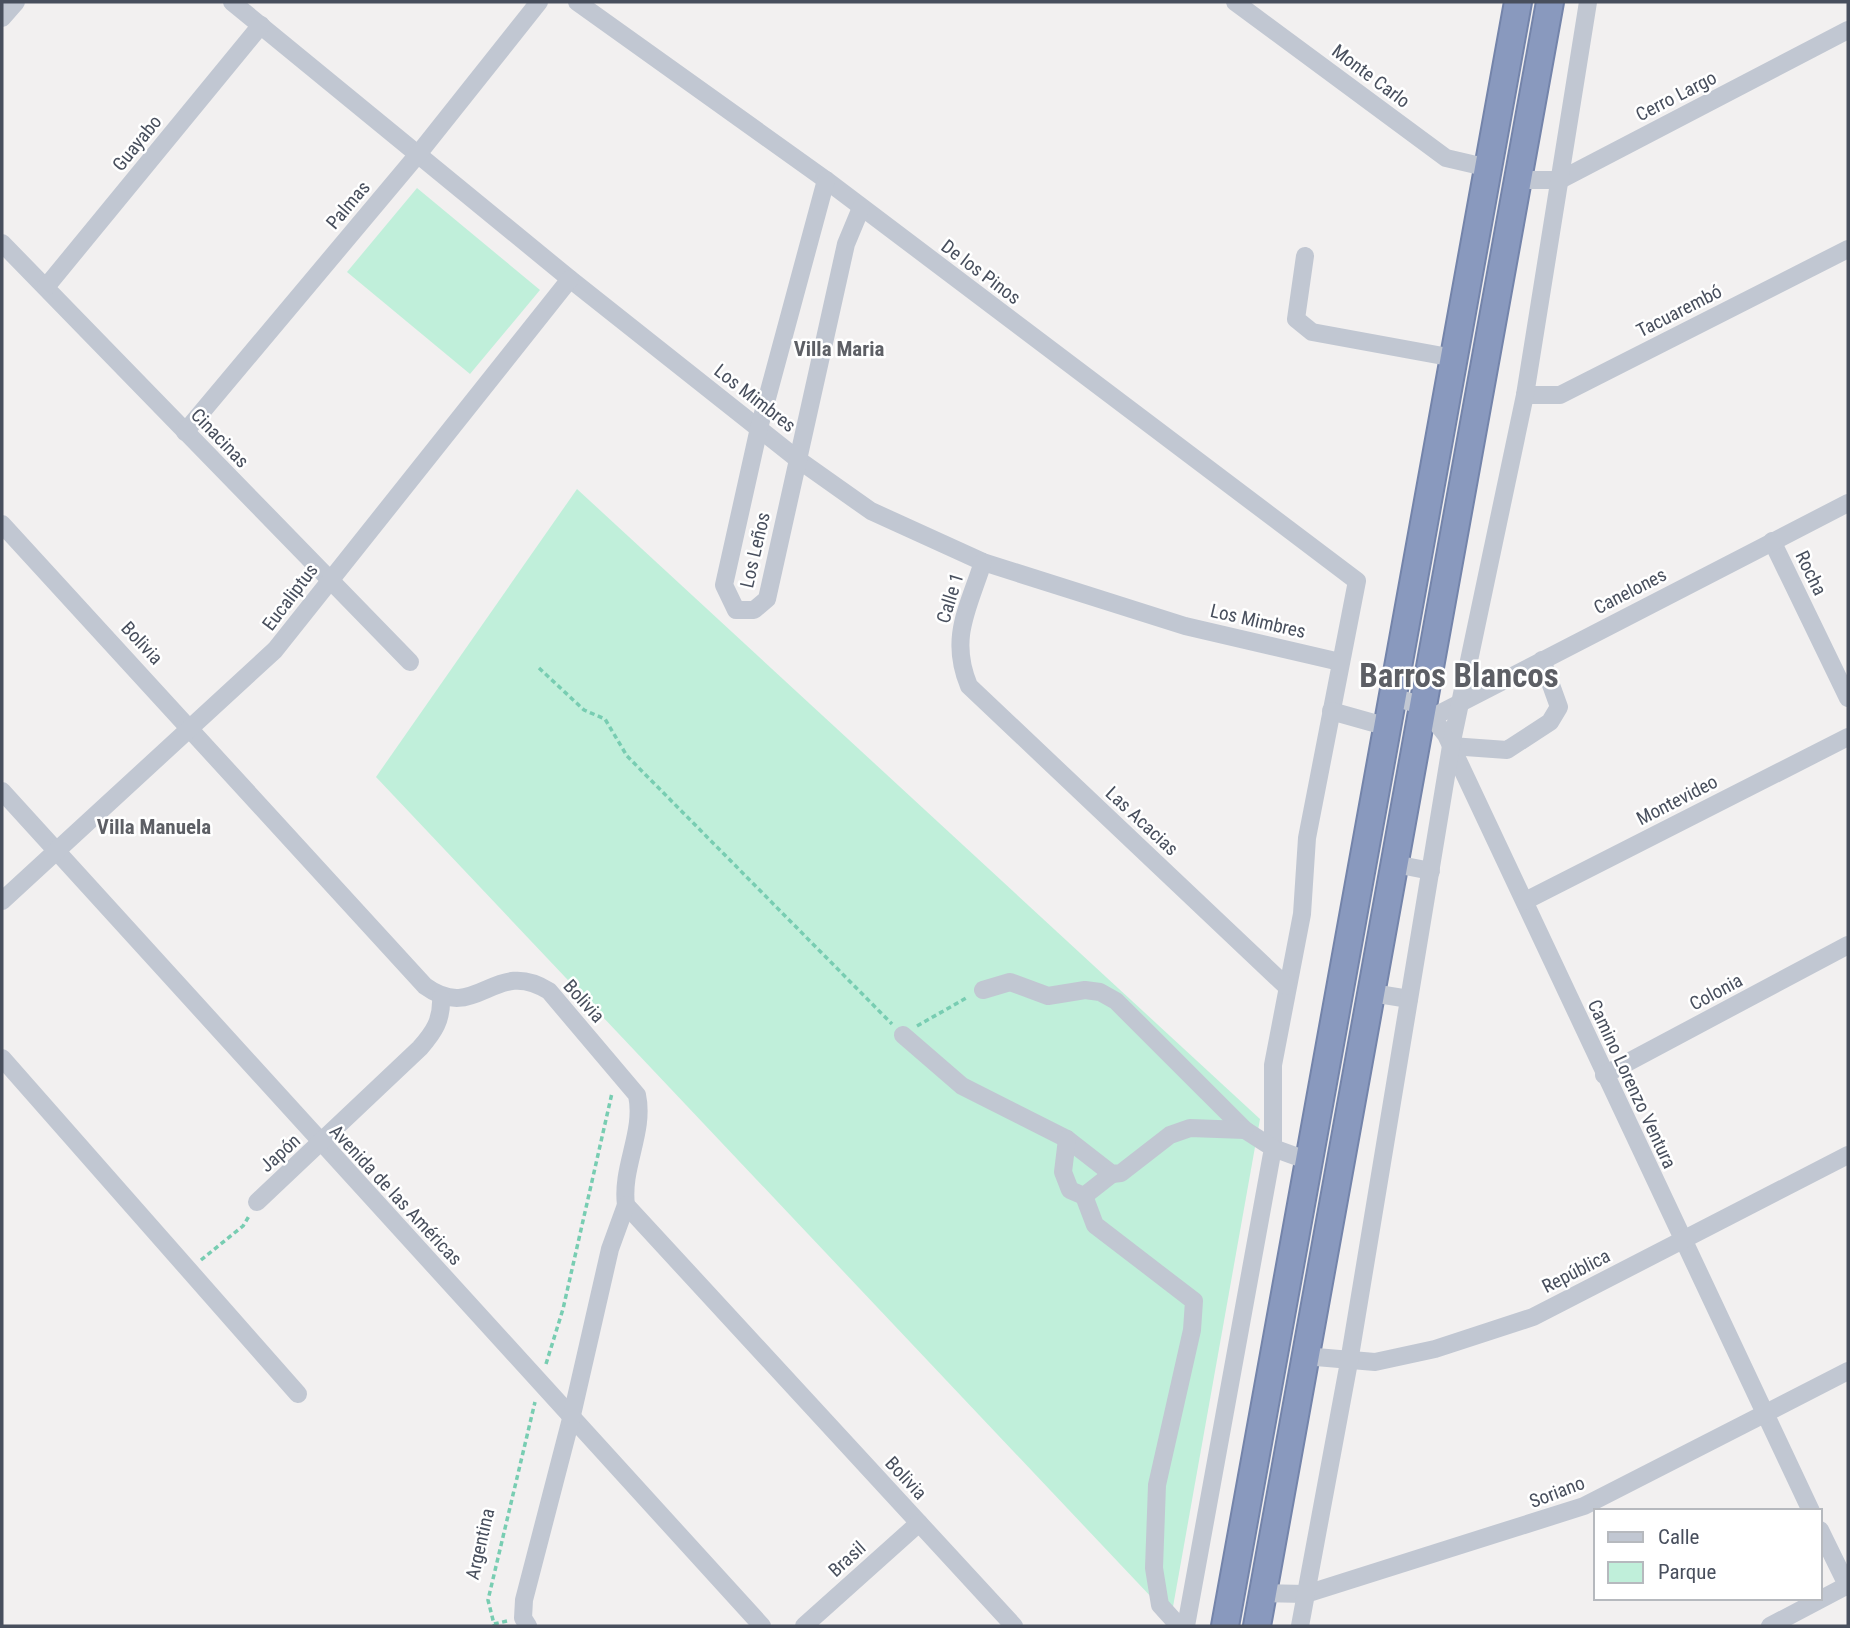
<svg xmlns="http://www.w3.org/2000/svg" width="1850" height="1628" font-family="'Roboto Condensed',sans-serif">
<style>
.green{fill:#c0efda}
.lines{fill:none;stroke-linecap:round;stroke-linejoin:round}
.highway-casing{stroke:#7484aa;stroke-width:30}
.path{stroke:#78cdb2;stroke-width:3.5;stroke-dasharray:5 3.5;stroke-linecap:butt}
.minor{stroke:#c1c7d2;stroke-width:18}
.highway{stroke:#8999be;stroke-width:26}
.labels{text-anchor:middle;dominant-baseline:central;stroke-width:5;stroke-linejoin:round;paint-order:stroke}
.street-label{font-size:19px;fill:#484f5d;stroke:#fff}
.neighbourhood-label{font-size:21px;font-weight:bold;fill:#5d5f65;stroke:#fff}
.town-label{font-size:33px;font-weight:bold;fill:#5d5f65;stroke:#fff}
</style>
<rect width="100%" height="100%" fill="#f2f0f0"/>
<!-- green -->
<g class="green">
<path d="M417 188 540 290 470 374 347 272Z"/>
<path d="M577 489 1260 1119 1171 1618 376 777Z"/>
</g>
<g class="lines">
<!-- highway casing -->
<g class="highway-casing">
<g id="highway">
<path d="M1225 1626 1518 2"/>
<path d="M1257 1626 1550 2"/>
</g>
</g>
<!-- path -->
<g class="path">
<path d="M539 668 584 710 605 719 627 756 892 1024"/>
<path d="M917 1026 968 997"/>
<path d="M201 1260 243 1226 249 1216"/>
<path d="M546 1364 563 1309 612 1093"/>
<path d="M507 1621 494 1624 488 1600 535 1402"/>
</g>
<!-- minor -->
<g class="minor">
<path d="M232 2 570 279 796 458 871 511 983 562 1185 626 1340 662"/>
<path d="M577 2 826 180 1357 581 1307 838 1302 914 1273 1065V1148L1309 1161"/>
<path d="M1235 2 1446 158 1489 168"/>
<path d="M2 18 16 2"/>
<path d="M826 180 759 428 724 585 736 610H754L767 599 846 244 861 208"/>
<path d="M1518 180H1560L1848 30"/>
<path d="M2 243 410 662"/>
<path d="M1305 256 1296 319 1312 332 1454 358"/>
<path d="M46 287 261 25"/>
<path d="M1525 395H1560L1848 249"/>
<path d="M185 432 419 153 539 2"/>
<path d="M2 524 425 986C477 1024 494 956 549 991L637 1095C645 1132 621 1167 626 1205L1014 1626"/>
<path d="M1772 541 1848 698"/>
<path d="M983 562C968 609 949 638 969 686L1286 986"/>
<path d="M1394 697 1423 706 1446 735 1811 1511"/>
<path d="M1331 711 1388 727"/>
<path d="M1431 718 1848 503"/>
<path d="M1451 746 1507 750 1550 722 1559 707 1542 660"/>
<path d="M2 791 762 1626"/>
<path d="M1395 864 1431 871"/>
<path d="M2 901 275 650 570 279"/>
<path d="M1525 901 1848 737"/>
<path d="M983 990 1010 982 1048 996 1085 990 1100 992 1116 1001 1245 1130 1273 1148 1186 1626"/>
<path d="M1372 993 1409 999"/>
<path d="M903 1035 962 1086 1067 1139 1112 1174 1121 1173 1170 1135 1190 1128 1245 1130"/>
<path d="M2 1058 298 1394"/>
<path d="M1604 1075 1848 945"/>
<path d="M1067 1139 1063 1172 1070 1190 1084 1196 1112 1174"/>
<path d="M1084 1196 1095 1225 1194 1301 1192 1330 1157 1485 1154 1568 1160 1605 1179 1626"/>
<path d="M257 1202 420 1048C434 1032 442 1020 441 998"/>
<path d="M1304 1356 1375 1362 1435 1349 1533 1317 1848 1155"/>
<path d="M1820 1530 1848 1587"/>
<path d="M1262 1593 1306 1594 1584 1506 1848 1371"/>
<path d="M528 1626 523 1618 524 1600 572 1415 610 1249 626 1205"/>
<path d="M804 1626 919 1523"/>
<path d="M1300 1626 1349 1362 1451 746 1525 395 1588 2"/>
<path d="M1770 1626 1848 1585"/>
</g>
<!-- highway -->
<use href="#highway" class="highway"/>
</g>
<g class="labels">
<!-- street labels -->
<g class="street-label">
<text transform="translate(1371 76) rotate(37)">Monte Carlo</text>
<text transform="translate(1676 96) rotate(-27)">Cerro Largo</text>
<text transform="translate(137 143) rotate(-51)">Guayabo</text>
<text transform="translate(348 205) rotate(-50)">Palmas</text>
<text transform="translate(981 272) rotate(37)">De los Pinos</text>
<text transform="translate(1679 311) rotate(-27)">Tacuarembó</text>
<text transform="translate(755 398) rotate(38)">Los Mimbres</text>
<text transform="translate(220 438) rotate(46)">Cinacinas</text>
<text transform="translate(755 550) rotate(-77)">Los Leños</text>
<text transform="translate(1811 573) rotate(64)">Rocha</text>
<text transform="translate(1630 591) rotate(-27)">Canelones</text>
<text transform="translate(290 597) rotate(-53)">Eucaliptus</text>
<text transform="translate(950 598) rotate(-73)">Calle 1</text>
<text transform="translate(1258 621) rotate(13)">Los Mimbres</text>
<text transform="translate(142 643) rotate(47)">Bolivia</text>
<text transform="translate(1677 800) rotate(-27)">Montevideo</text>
<text transform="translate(1142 821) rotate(43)">Las Acacias</text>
<text transform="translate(1716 992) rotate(-28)">Colonia</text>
<text transform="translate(584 1001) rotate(48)">Bolivia</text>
<text transform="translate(1632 1084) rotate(65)">Camino Lorenzo Ventura</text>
<text transform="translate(280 1153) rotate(-42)">Japón</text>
<text transform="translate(396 1195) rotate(47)">Avenida de las Américas</text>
<text transform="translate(1576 1271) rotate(-27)">República</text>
<text transform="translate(906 1478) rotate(47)">Bolivia</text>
<text transform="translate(1557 1492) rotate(-21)">Soriano</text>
<text transform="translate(480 1544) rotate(-77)">Argentina</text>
<text transform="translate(847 1559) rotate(-42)">Brasil</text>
</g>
<!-- neighbourhood labels -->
<g class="neighbourhood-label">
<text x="839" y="349">Villa Maria</text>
<text x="154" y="827">Villa Manuela</text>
</g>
<!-- town labels -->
<g class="town-label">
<text x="1459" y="675">Barros Blancos</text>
</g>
</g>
<!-- border -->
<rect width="1850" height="1628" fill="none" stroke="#484f5d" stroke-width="7"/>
<!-- legend -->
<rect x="1594" y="1509" width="228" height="91" fill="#ffffff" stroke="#b6b9be" stroke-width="2"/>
<rect x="1608" y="1532" width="35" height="10" fill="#c1c7d2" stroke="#b6b9be" stroke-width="2"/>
<text x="1658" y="1544" font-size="21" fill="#484f5d">Calle</text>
<rect x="1608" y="1562" width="35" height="21" fill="#c0efda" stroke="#b6b9be" stroke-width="2"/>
<text x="1658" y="1579" font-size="21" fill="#484f5d">Parque</text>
</svg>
